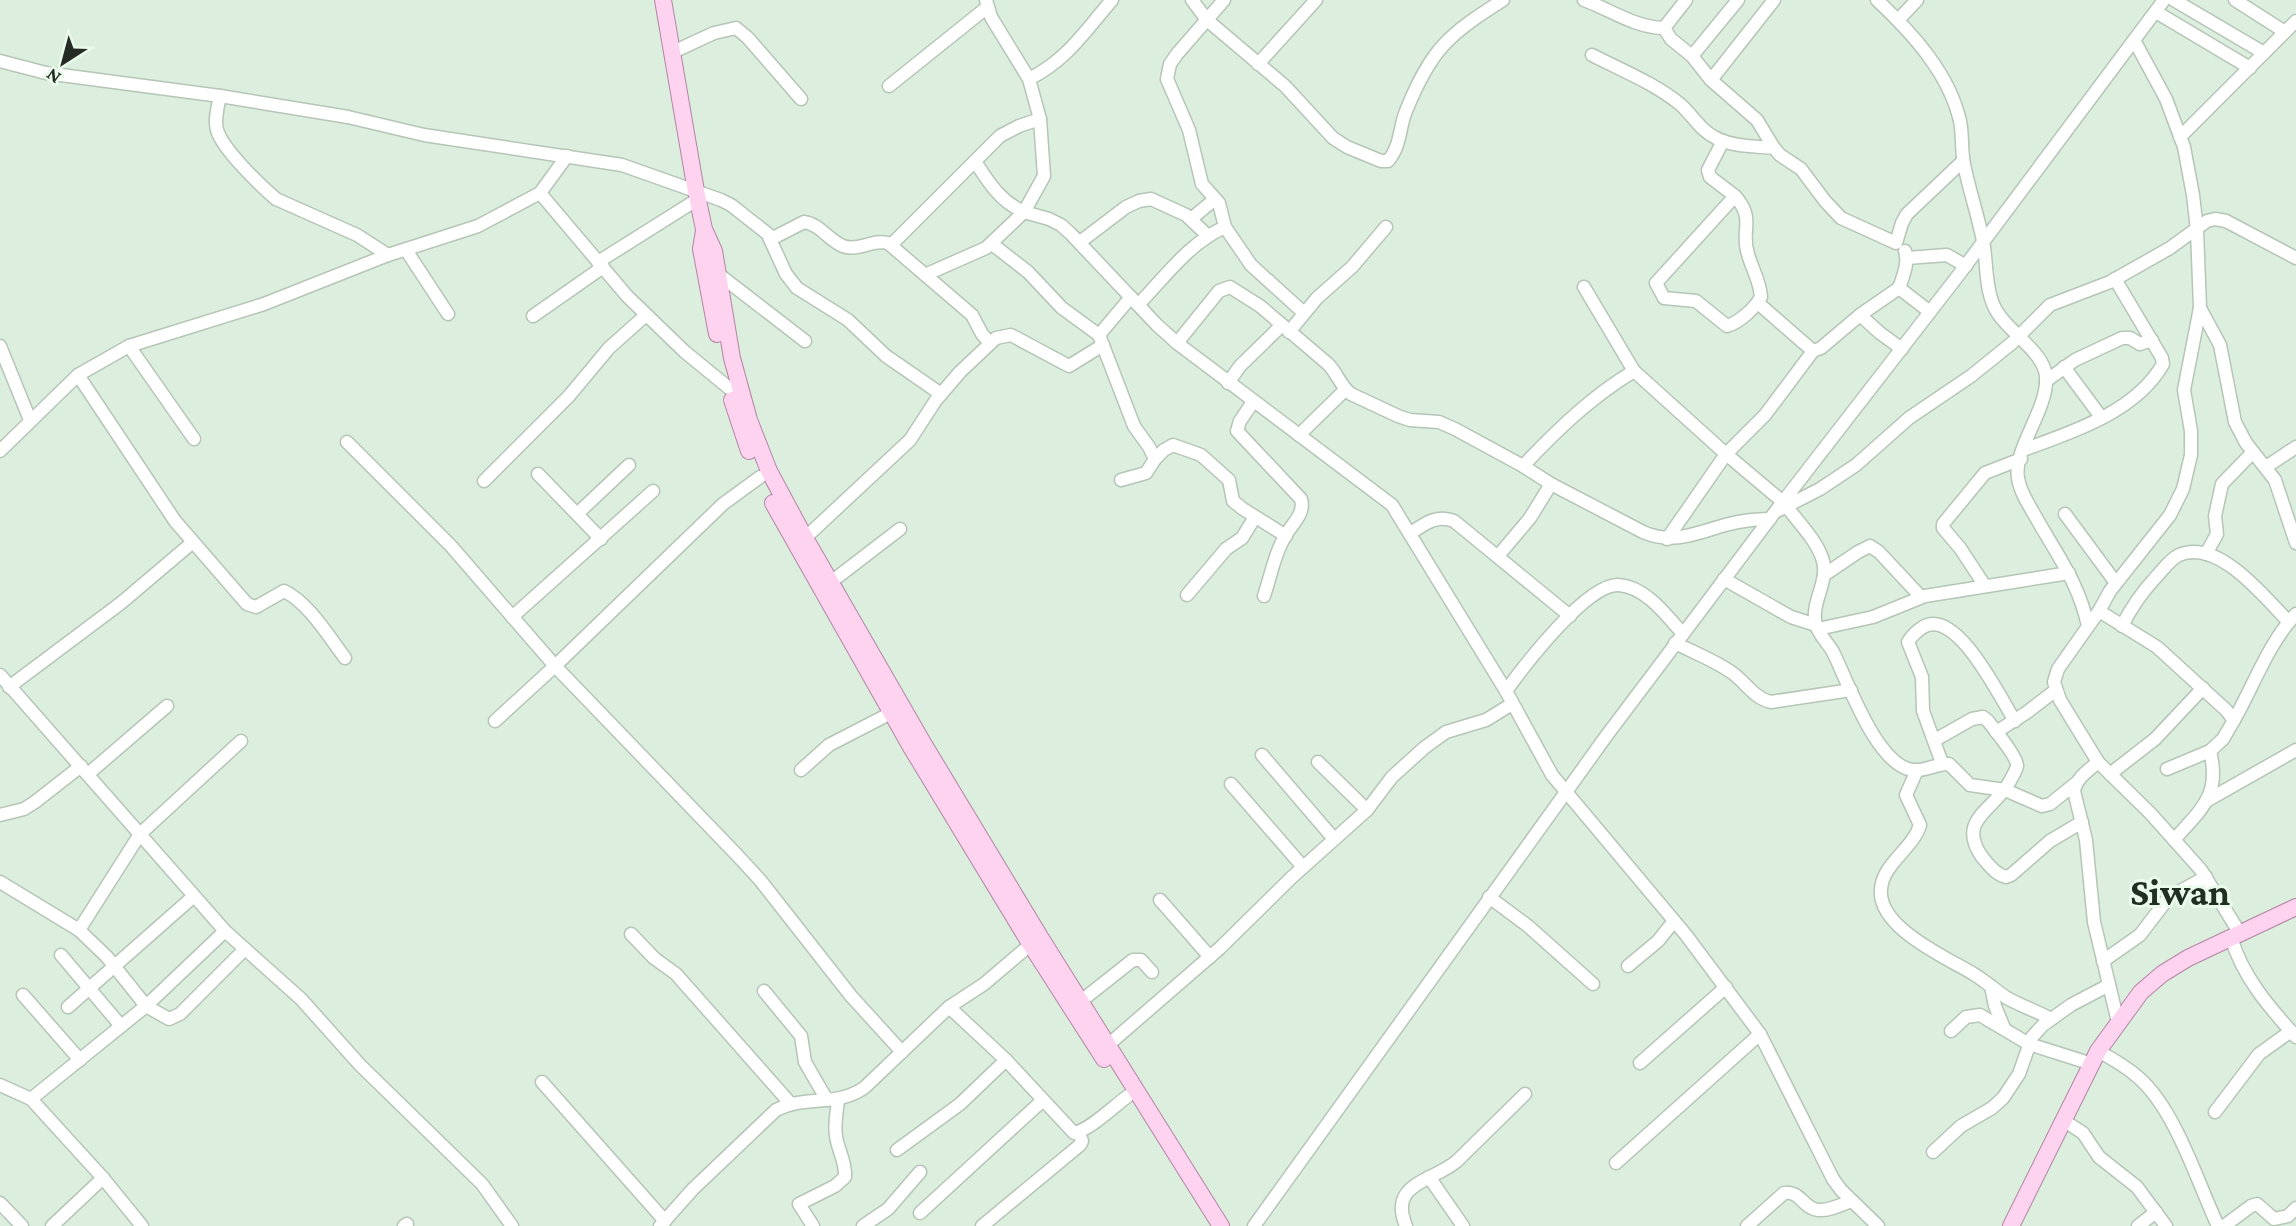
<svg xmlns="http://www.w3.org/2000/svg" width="2296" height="1226" font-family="'Crimson Pro',serif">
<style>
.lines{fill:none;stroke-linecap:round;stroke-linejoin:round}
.minor-casing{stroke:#b5c5b6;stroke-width:15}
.major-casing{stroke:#b285a3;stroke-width:18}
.minor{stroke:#fff;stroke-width:12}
.major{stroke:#fed3f0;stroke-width:16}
.labels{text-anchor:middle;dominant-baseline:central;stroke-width:6;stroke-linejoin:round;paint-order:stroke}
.town-label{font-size:38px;font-weight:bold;fill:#212e22;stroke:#eafbeb}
</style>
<rect width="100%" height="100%" fill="#dceede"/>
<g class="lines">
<!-- minor casing -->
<g class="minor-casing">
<g id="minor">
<path d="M986 0 991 17 1029 79 1040 119 1044 176 1024 212 1049 219 1061 225 1071 234 1157 325 1177 343 1392 505 1506 691 1552 775 1686 935 1760 1034 1833 1179 1841 1190 1878 1226"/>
<path d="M1192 0 1207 20 1285 86 1333 138 1347 147 1381 161H1388C1401 146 1399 128 1406 111 1431 49 1448 35 1503 0"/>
<path d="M1224 0 1177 54 1170 64 1167 79 1189 130 1202 184 1219 203 1225 227 1251 265 1304 313"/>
<path d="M1584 0C1609 9 1636 28 1664 28"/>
<path d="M1686 0 1664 28 1671 39 1692 56"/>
<path d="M1738 0 1692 56 1711 80 1774 0"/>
<path d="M1877 0C1912 33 1949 73 1960 121 1963 135 1961 150 1964 164 1969 190 1978 215 1983 241 1987 261 1985 285 1993 304 2003 330 2043 349 2046 376 2049 408 2013 449 2018 478 2020 493 2031 508 2038 521 2059 558 2079 584 2088 626"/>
<path d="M2174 0 2264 53"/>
<path d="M2235 0 2285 32"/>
<path d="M2156 12 2250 68"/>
<path d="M1898 20 1917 0"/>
<path d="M2134 40 2166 99 2184 147 2193 195 2197 230 2200 308 2184 390 2191 431V455L2183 489 2170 515 2110 591 2099 611 2058 669 2054 682 2060 700 2098 762 2151 814 2201 870 2239 932"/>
<path d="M673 52 714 33 736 28 748 38 801 99"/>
<path d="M1592 55C1621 70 1656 84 1681 105 1694 117 1700 130 1716 138 1733 147 1756 146 1774 148"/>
<path d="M0 61 46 73 220 96 348 117 424 135 622 165 721 200 731 205 773 238 804 222C820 224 828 240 843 246 857 252 873 239 888 243L972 315 982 334 990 343"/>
<path d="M1258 64 1316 0"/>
<path d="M1029 79C1068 59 1084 32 1112 0"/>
<path d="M1711 80 1757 120 1774 148 1780 155 1801 169 1825 201 1841 218 1896 243 1902 223 1907 214 1963 161"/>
<path d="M889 86 985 9"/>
<path d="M220 96C218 106 214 119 217 130 223 150 260 185 276 199L357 235 388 255"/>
<path d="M2180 137 2296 21"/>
<path d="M1723 141 1708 170 1710 177 1735 196 1656 283 1664 298 1696 301 1727 326C1740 322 1755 308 1761 297 1760 281 1752 269 1748 254 1740 230 1756 220 1735 196"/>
<path d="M540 193 627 296 685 352 729 388"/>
<path d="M1191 219 1215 199"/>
<path d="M769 237 786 274 797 288 848 320 886 356 941 394"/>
<path d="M1080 242 1126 207 1139 201 1151 199 1186 215 1207 235"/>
<path d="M992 244 1028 272 1062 308 1099 335 1134 426 1149 447 1155 459 1146 473 1121 480"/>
<path d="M891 245 1000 136 1019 126 1040 119"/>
<path d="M406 250 448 314"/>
<path d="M1907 258 1947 255 1966 266"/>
<path d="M598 262 698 199"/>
<path d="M717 273 805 341"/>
<path d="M927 274 986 248 1024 212C1001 202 989 183 976 163"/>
<path d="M1584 287 1634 371 1726 454 1783 502"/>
<path d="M1899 288C1903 276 1909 264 1905 251"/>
<path d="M1758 303 1813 351 1821 348 1860 315 1899 288 1930 312"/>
<path d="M1138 305C1165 277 1189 243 1225 227"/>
<path d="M2200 308 2220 345 2235 422 2246 443 2275 480 2296 543"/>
<path d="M1860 315 1880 333 1902 349"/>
<path d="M533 316 603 267"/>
<path d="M1289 332 1317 298 1352 267 1386 227"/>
<path d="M1099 335 1131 297"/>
<path d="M1177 343 1219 291 1230 287 1260 306 1328 364C1337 373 1341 387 1351 394L1398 416 1410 420 1439 422 1455 429 1523 466 1551 484 1643 532C1672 545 1697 533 1725 525 1740 521 1755 519 1770 519"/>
<path d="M0 346 30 420"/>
<path d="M129 346 194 439"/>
<path d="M2064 367 2101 417"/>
<path d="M78 375 175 521 247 604 256 607 284 591C308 602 329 637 345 658"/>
<path d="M2046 381 2075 360 2122 338H2130L2140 344 2152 340"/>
<path d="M1228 383 1240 366 1282 325"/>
<path d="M1253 402 1240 421 1237 431 1301 499C1305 513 1294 522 1287 533 1275 552 1271 575 1264 596"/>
<path d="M1299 435 1345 390"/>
<path d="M347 442 451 546 555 666 737 855 760 880 851 996 902 1052"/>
<path d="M2023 450C2072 432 2136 412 2163 364L2162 358 2115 279"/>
<path d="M0 451 78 375 129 346 264 304 388 255 478 226 540 193 567 156"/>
<path d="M1155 459 1164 450 1173 445 1201 455 1229 480 1233 501 1243 509 1286 536"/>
<path d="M1523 466C1557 430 1591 397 1634 371"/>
<path d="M2266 467 2296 447"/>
<path d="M538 474 601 539"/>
<path d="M484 481 569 396 609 348 646 315"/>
<path d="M1787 507C1799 523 1818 542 1823 561 1829 582 1810 603 1816 625 1819 635 1828 643 1833 652 1848 682 1876 764 1912 770 1925 772 1937 763 1949 764L1970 785 2005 790 2042 806 2050 804 2075 784"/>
<path d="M1779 510 1820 489 1856 465 1909 418 1971 376 2012 343 2050 305 2110 282 2170 248 2207 221 2215 219 2226 221 2296 258"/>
<path d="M577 514 629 465"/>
<path d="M2065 514 2116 583"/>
<path d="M1411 533C1424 524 1437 514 1454 521L1570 616"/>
<path d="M805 538 910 440 936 400 960 372 996 338 1011 335 1069 366 1103 345"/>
<path d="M1667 539 1726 454 1765 415 1813 351"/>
<path d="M2206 554 2217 534 2215 516 2222 484 2253 452"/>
<path d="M1498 556 1530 518 1551 484"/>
<path d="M1824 575 1858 552 1870 546 1879 552 1921 597"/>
<path d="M1724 579 1791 617 1816 625"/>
<path d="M831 582 900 529"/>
<path d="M1985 586 1960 548 1943 528V524L1985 473 2021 459"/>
<path d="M1187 595 1226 549 1242 538 1255 517"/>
<path d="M2099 611 2157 647 2226 710 2234 720 2223 739 2210 751"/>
<path d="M512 617 653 491"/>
<path d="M2122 626C2131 608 2142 592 2156 577 2163 570 2170 559 2179 555 2219 538 2264 597 2289 622"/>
<path d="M1818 629 1873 617 1925 596 2069 573"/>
<path d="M1675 643C1693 652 1714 660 1731 672 1745 681 1753 698 1771 702L1851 690"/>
<path d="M0 675 225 931 301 999 360 1065 482 1184 512 1226"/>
<path d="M9 687 121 603 193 542"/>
<path d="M1506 691C1524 666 1588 582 1619 585 1646 587 1667 616 1683 634"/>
<path d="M2234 720C2253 687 2269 642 2296 614"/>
<path d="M495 721 555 666 723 504 760 477"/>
<path d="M1996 732 2026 713 2056 690"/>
<path d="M1935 740 1972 719 1983 717 1988 721C1994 729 2018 758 2017 766 2016 771 2012 777 2010 781 1994 811 1956 819 1982 857 1989 865 1995 874 2006 877L2011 875 2050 841 2082 822"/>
<path d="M241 741 140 834 79 930 107 957 146 1006 169 1019 180 1014 245 949"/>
<path d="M1262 755 1334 839"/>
<path d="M1318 762 1367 810"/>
<path d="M2098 762C2089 770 2076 778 2074 791L2086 840 2094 922 2118 1022"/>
<path d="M1942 763 1923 711 1922 677 1908 642C1912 635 1917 631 1923 627 1957 607 2000 698 2015 721"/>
<path d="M2167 769 2210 751C2221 796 2201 809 2174 840"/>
<path d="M801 770 829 745 891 713"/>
<path d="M1917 770 1906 795 1920 825C1913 849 1883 863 1881 889 1877 927 1945 957 1972 973 1984 980 1995 990 2007 998 2021 1006 2037 1011 2051 1019"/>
<path d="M88 774 167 706"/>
<path d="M2110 774 2155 739 2203 688"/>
<path d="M1231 784 1303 867"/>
<path d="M2208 800 2296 750"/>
<path d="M0 815 24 809 35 802 81 766"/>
<path d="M0 882 79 930"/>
<path d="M1489 897 1528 926 1593 984"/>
<path d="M1160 900 1210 957"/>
<path d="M631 934 654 958 676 974 790 1103"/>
<path d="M2231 937C2242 976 2269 1007 2296 1037"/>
<path d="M61 955 121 1026"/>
<path d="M2103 961 2140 935 2169 897 2206 877"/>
<path d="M1628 966 1658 941 1674 921"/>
<path d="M1991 986 1995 1006 2004 1028"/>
<path d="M764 991 801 1036 805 1062 827 1100"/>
<path d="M23 995 80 1060"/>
<path d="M1081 1001 1133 960H1141L1152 972"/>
<path d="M68 1007 194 896"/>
<path d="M949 1007 1006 1060 1074 1133C1090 1130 1114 1106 1128 1096"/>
<path d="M1951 1031 1966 1017 1980 1015 2029 1044 2092 1064"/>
<path d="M1108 1045 1220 948 1291 878 1367 810 1392 777 1424 748 1446 732 1486 720 1512 704"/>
<path d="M2098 1051C2113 1059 2127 1067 2139 1078 2176 1111 2197 1181 2218 1226"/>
<path d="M1640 1063 1726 987"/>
<path d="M542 1082 665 1221"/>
<path d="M0 1085 31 1099 103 1178 142 1226"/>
<path d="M31 1099 146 1006 225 931"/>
<path d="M2215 1112 2259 1054 2291 1031"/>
<path d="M2063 1120 2083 1133 2099 1157 2137 1187 2166 1226"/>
<path d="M897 1150 960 1104 1006 1060"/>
<path d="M1933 1152 1961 1126 1992 1108 2003 1098 2019 1074 2032 1037 2043 1025 2071 1005 2109 985"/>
<path d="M1616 1163 1760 1034"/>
<path d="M1429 1177 1463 1226"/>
<path d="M0 1203 22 1226"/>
<path d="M920 1213 1043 1100"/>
<path d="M52 1226 103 1178"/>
<path d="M404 1226 407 1224"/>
<path d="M660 1226 693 1189 776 1110C808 1094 833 1108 864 1088L949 1007 984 984 1037 939"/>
<path d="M813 1226 799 1204 835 1186 845 1177C846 1161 838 1151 836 1136 834 1124 837 1112 838 1100"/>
<path d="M863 1226 888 1209 920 1172"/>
<path d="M982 1226 1080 1145 1082 1141 1079 1133"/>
<path d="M1254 1226 1607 735 1775 512 1957 277 2164 0"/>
<path d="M1406 1226C1388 1183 1432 1182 1457 1161L1525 1094"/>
<path d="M1747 1226 1784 1193C1800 1190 1804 1209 1818 1210 1829 1211 1841 1205 1851 1201"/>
<path d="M2138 1226 2156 1212"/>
<path d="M2224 1226 2251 1206 2257 1204 2274 1219 2288 1216 2296 1208"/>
</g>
</g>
<!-- major casing -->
<g class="major-casing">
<g id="major">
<path d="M663 0 696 191 704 229 714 251 732 358 749 420 769 471 805 538 923 743 1040 937 1221 1226"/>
<path d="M704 231 701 249 717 334"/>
<path d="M732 400 749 451"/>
<path d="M773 503 911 747 1031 945 1104 1059"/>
<path d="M2011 1226 2098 1051 2141 992 2162 974 2188 958 2296 907"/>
</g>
</g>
<!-- minor -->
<use href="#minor" class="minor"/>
<!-- major -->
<use href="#major" class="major"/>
</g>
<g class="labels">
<!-- town labels -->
<g class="town-label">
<text x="2180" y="892">Siwan</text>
</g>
</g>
<!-- north arrow -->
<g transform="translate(63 63) rotate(216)" stroke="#eafbeb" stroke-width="5" paint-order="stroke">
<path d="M0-5L12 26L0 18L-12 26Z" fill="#252c26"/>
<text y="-10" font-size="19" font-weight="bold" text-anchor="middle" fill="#252c26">N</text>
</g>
</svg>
